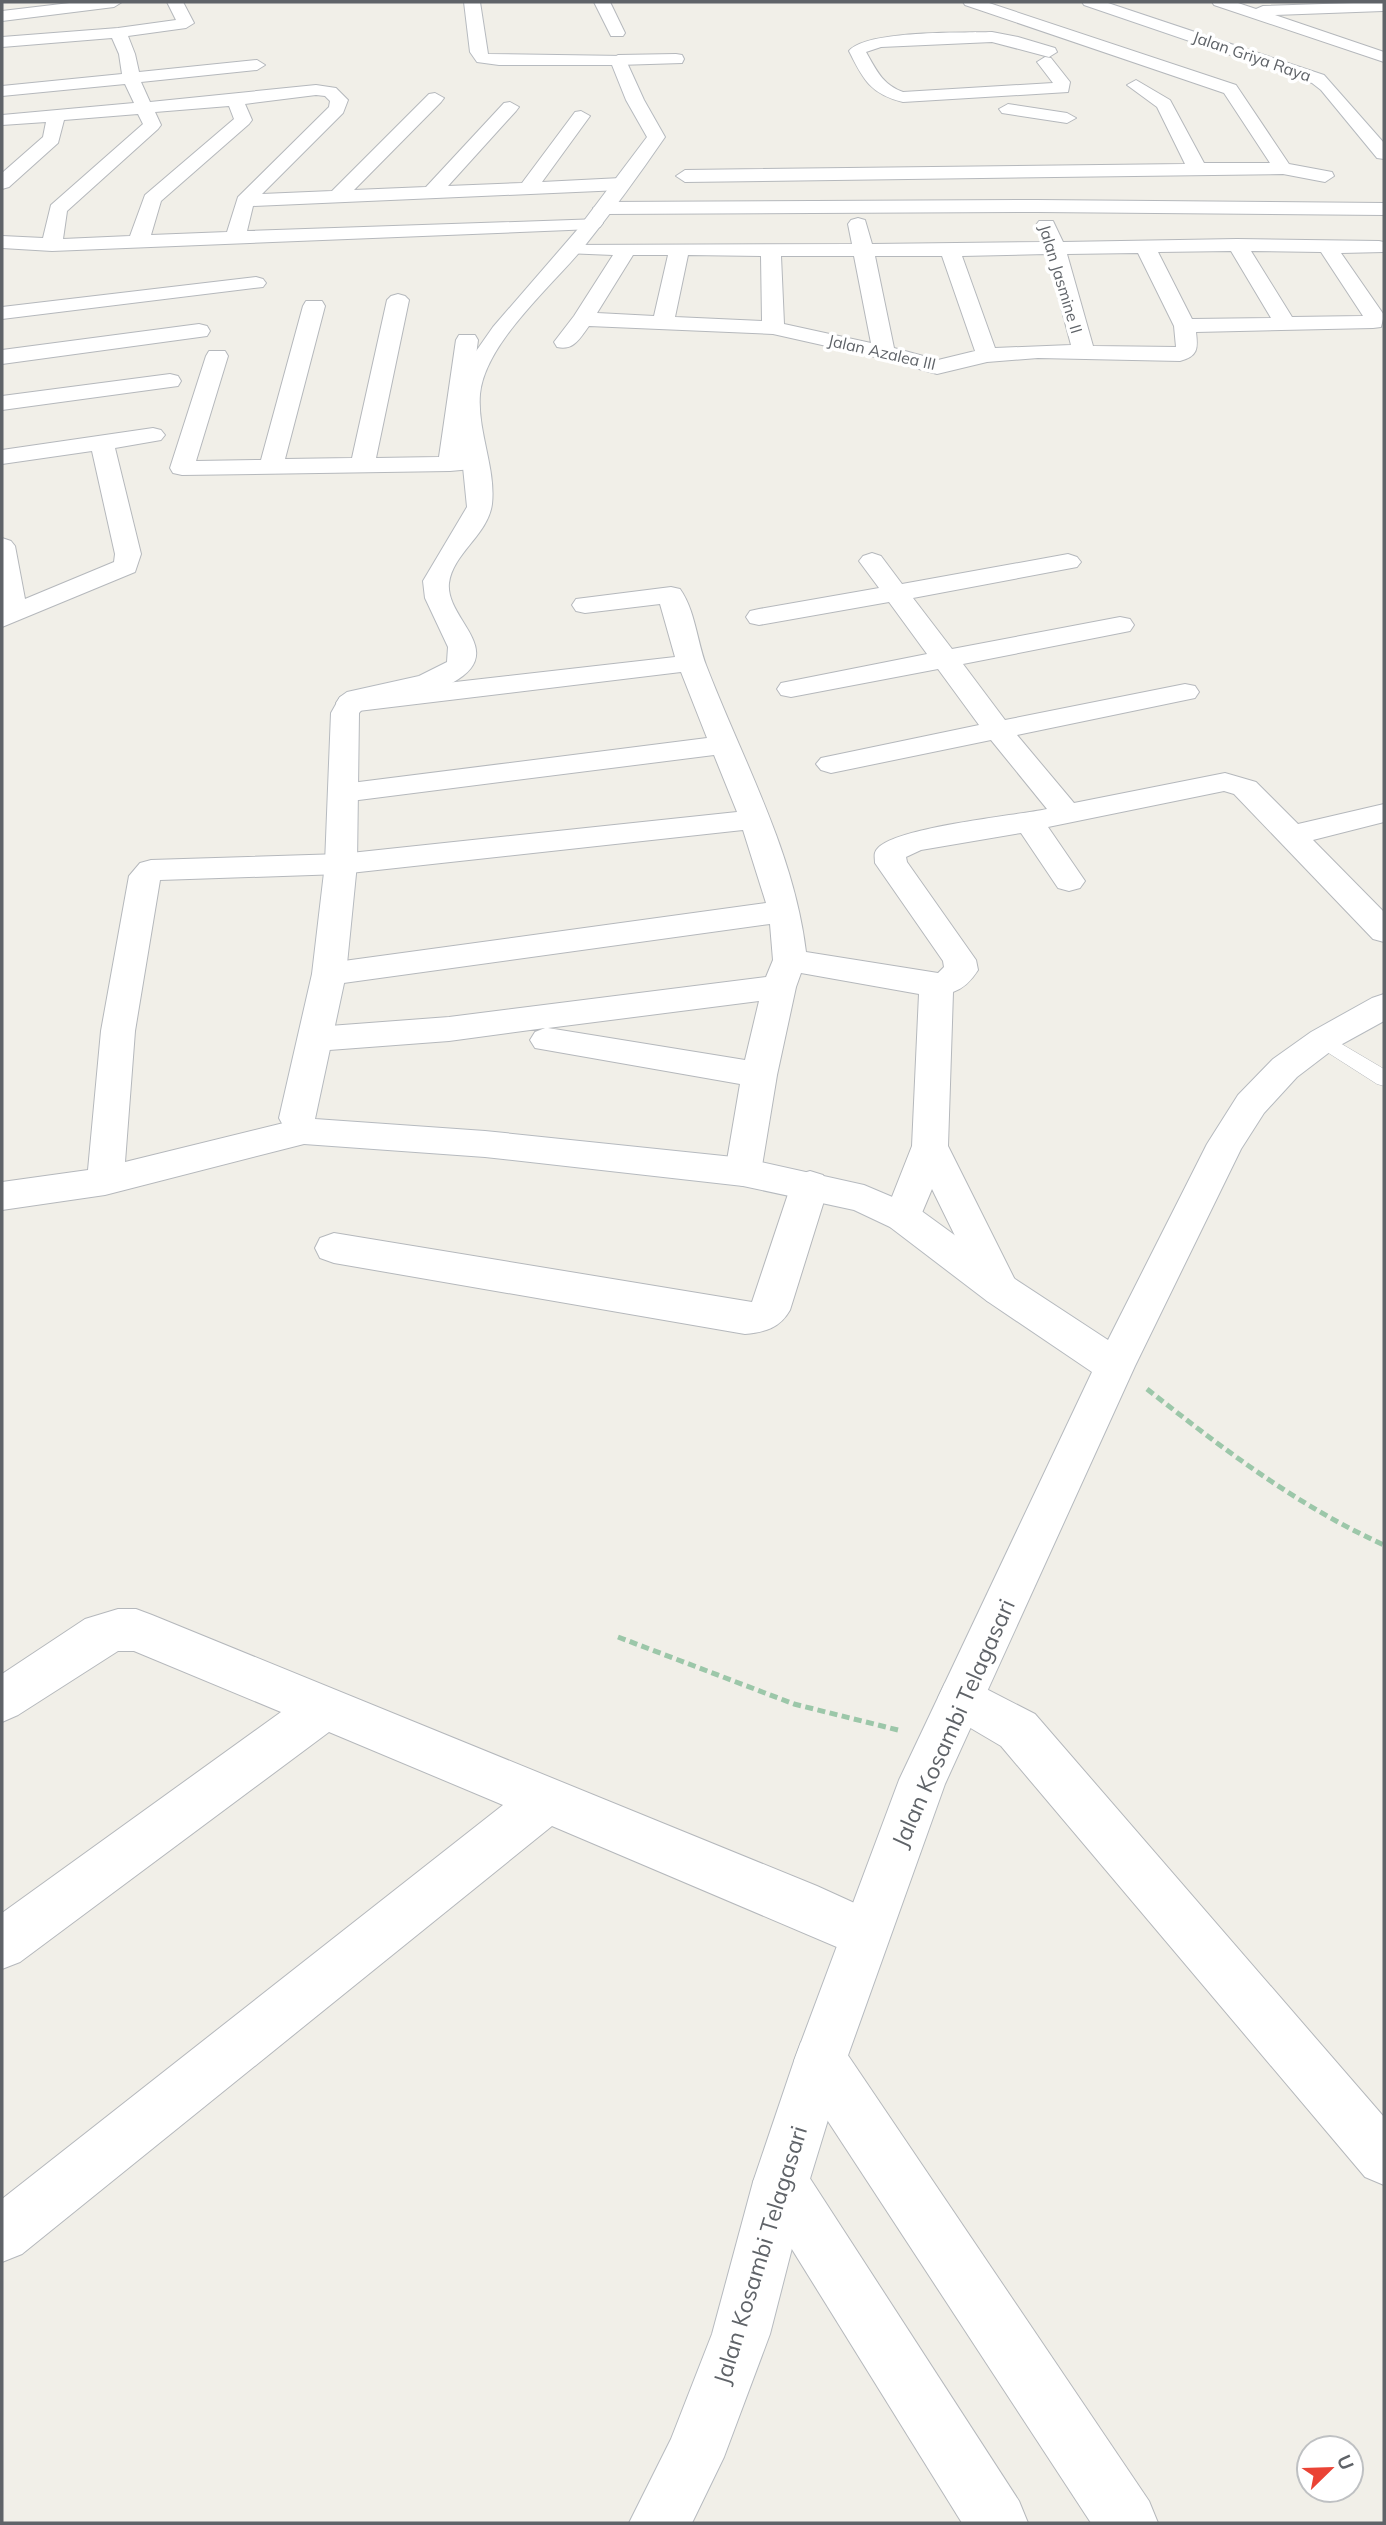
<svg xmlns="http://www.w3.org/2000/svg" width="1386" height="2525" font-family="Mulish,sans-serif">
<style>
.lines{fill:none;stroke-linecap:round;stroke-linejoin:round}
.lane-casing{stroke:#b5b8bc;stroke-width:1}
.street-casing{stroke:#b5b8bc;stroke-width:2}
.secondary-casing{stroke:#b6babf;stroke-width:2}
.path{stroke:#9cc7a9;stroke-width:5;stroke-dasharray:8 4.5;stroke-linecap:butt}
.lane{fill:#fff;fill-rule:evenodd}
.street{fill:#fff;fill-rule:evenodd}
.secondary{fill:#fff;fill-rule:evenodd}
.labels{text-anchor:middle;dominant-baseline:central;stroke-width:7;stroke-linejoin:round;paint-order:stroke}
.far-street-label{font-size:16px;fill:#5f6368;stroke:#fff}
.near-street-label{font-size:23px;fill:#5f6368;stroke:#fff}
</style>
<rect width="100%" height="100%" fill="#f1efe8"/>
<g class="lines">
<!-- lane casing -->
<g class="lane-casing">
<path id="lane" d="M1323 1033 1384 1069V1086L1377 1084 1316 1045 1313 1040 1316 1035Z"/>
</g>
<!-- street casing -->
<g class="street-casing">
<g id="street">
<path d="M78 2H122L114 7 2 21V11Z"/>
<path d="M167 2H183L194 23 186 28 128 36 135 54 139 72 257 60 265 65 257 70 141 82 150 102 316 85 336 88 348 100 343 113 262 194 332 191 429 94 435 93 444 98 441 102 354 190 426 187 504 103 510 102 519 107 516 111 448 186 522 183 575 112 581 111 590 116 542 182 621 178 631 184 621 190 253 206 247 231 600 219 603 223 600 227 593 229 52 251 2 248V236L43 238 51 205 143 124 138 114 64 120 58 143 9 187 2 189V173L43 137 46 122 2 125V115L134 103 125 84 2 96V86L122 74 119 54 112 38 2 47V37L118 28 176 20ZM316 95 325 96 330 101 329 107 238 197 227 232 151 235 161 201 249 124 252 120 245 104ZM229 106 234 119 145 195 130 236 63 239 67 211 158 129 161 125 155 112Z"/>
<path d="M594 2H610L625 33 623 36H611Z"/>
<path d="M963 2H986L1236 85 1289 164 1332 172 1334 176 1325 182 1283 174 685 182 676 176 685 170 1185 164 1157 107 1127 85 1136 80 1170 100 1204 163H1270L1224 93 965 5Z"/>
<path d="M1212 2H1235L1256 9 1263 6 1384 2 1383 11 1275 15 1384 52V62L1214 5Z"/>
<path d="M992 32 1018 37 1055 48 1057 52 1049 57 992 42 881 47 866 52C876 70 883 85 903 92L1053 83 1037 62 1045 57 1051 58 1070 82 1068 92 903 102C870 94 863 79 849 51 866 30 963 33 992 32Z"/>
<path d="M676 54 682 55 684 59 682 63 618 65 610 60 618 55Z"/>
<path d="M1008 104 1067 113 1076 118 1067 123 1002 113 999 109Z"/>
<path d="M1038 200 1384 203V215L1038 212 603 214 593 208 603 202Z"/>
<path d="M858 218 865 220 872 244 1043 242 1036 225 1039 221H1053L1063 242 1237 239 1379 241 1384 242V252L1341 253 1384 315 1381 327 1373 328 1196 332C1198 349 1198 356 1180 361L1038 358 987 362 937 374 880 358 773 334 589 326C580 338 574 351 557 347L554 342 574 316 613 255 565 253 562 249 565 245 852 244 848 224 851 220ZM1231 251 1271 318 1192 319 1158 252ZM1251 251 1321 252 1363 316 1292 317ZM1138 253 1174 326 1176 347 1093 346 1067 254ZM1047 254 1071 345 995 348 962 256ZM633 255H668L654 316 597 313ZM688 255 761 256 762 321 675 317ZM781 256H854L871 343 784 324ZM875 256H942L975 351 938 360 894 348Z"/>
<path d="M256 277 263 279 266 283 263 287 2 319V307Z"/>
<path d="M398 294 405 296 409 300 376 458 439 457 456 340 459 335H475L478 340 463 456 483 458 486 463 483 468 450 471 182 475 173 473 170 468 206 356 209 351H225L228 356 196 461 261 460 303 306 306 301H322L325 306 285 459 352 458 387 300 391 296Z"/>
<path d="M199 324 207 326 210 331 207 336 2 364V350Z"/>
<path d="M170 374 178 376 181 381 178 386 2 410V396Z"/>
<path d="M153 428 161 430 165 435 161 440 115 448 141 554 135 572 2 627V538L11 541 15 546 25 599 114 562 115 554 92 451 2 464V450Z"/>
<path d="M872 553 881 556 902 584 1068 554 1077 557 1081 562 1077 567 913 598 952 649 1120 617 1130 619 1134 625 1130 631 963 664 1005 720 1185 684 1195 686 1199 692 1195 698 1017 735 1074 803 1225 773 1256 782 1298 824 1384 804V822L1313 840 1384 912V942L1373 939 1234 794 1224 791 1048 827 1085 881 1080 888 1069 891 1058 888 1021 833 921 850 906 857 907 862 976 960 978 970C971 981 964 988 953 992L948 1146 1020 1290 1015 1301 1001 1305 987 1301 932 1189 916 1227 903 1231 890 1227 884 1217 912 1146 919 994 801 973 796 987 777 1075 761 1172 756 1182 743 1186 730 1182 725 1172 740 1084 535 1048 530 1040 535 1032 545 1028 449 1041 316 1051 304 1047 299 1039 304 1031 316 1027 449 1017 766 977 773 960 770 924 329 985 317 982 312 974 317 966 329 963 766 903 743 830 341 874 160 880 135 1031 125 1162 304 1118 317 1122 322 1131 317 1140 304 1144 105 1195 2 1210V1182L88 1170 101 1031 129 876 140 863 151 860 341 854 737 812 714 755 343 802 332 799 328 793 332 787 343 784 707 738 681 672 350 712 340 709 336 703 340 697 350 694 675 657 660 604 585 613 576 611 572 605 576 599 671 587 680 589C695 610 697 641 706 665 742 759 794 851 806 952L938 973 944 967 943 961 875 863C875 857 873 853 878 848 898 827 1013 816 1047 809L991 740 831 773 821 770 816 764 821 758 979 725 938 669 791 697 781 695 777 689 781 683 927 654 889 602 759 625 750 623 746 617 750 611 759 609 879 588 859 561 863 556ZM759 1001 745 1060 548 1028Z"/>
<path d="M810 1171 823 1175 829 1185 790 1310C780 1328 765 1332 745 1334L334 1263 320 1258 315 1248 320 1238 334 1233 752 1302 791 1185 797 1175Z"/>
<path d="M118 1609H136L152 1615 817 1886 883 1916 890 1934 883 1952 865 1959 552 1826 22 2254 2 2262V2199L503 1805 329 1732 20 1962 2 1969V1913L281 1712 134 1651H118L18 1715 2 1722V1674L85 1619Z"/>
<path d="M961 1676 1035 1714 1384 2117V2185L1365 2177 1001 1746 945 1713 938 1698 945 1683Z"/>
<path d="M820 2035 839 2042 1149 2501 1158 2523H1091L801 2080 794 2061 801 2042Z"/>
<path d="M781 2154 800 2163 1019 2501 1028 2523H962L762 2201 753 2182 762 2163Z"/>
</g>
</g>
<!-- secondary casing -->
<g class="secondary-casing">
<g id="secondary">
<path d="M464 2H480L488 54 624 56 644 100 665 137C639 175 612 212 583 248 552 286 485 343 480 394 477 431 496 468 492 504 488 535 453 553 449 583 445 620 510 651 452 683L367 704 359 713 357 864 346 974 315 1119 485 1131 743 1158 864 1185 916 1207 1015 1279 1108 1340 1207 1144 1238 1095 1273 1059 1311 1032 1372 998 1384 994V1021L1335 1048 1297 1077 1264 1113 1241 1149 1135 1366 945 1784 846 2061 809 2182 770 2334 724 2457 692 2523H629L671 2439 712 2334 753 2182 794 2061 899 1780 1092 1372 987 1301 890 1227 854 1210 743 1186 485 1157 304 1144 291 1140 279 1118 312 974 325 864 331 713 340 697 347 692 419 676 447 662 448 647 425 598 423 581 467 507 457 407 460 381 465 367 493 327 577 230 647 137 626 100 612 65H499L477 62 470 52Z"/>
<path d="M1082 2H1105L1324 75 1384 143V159L1377 158 1321 90 1312 83 1084 5Z"/>
</g>
</g>
<!-- path -->
<g class="path">
<path d="M1147 1389C1222 1448 1296 1505 1384 1545"/>
<path d="M618 1637 794 1704 902 1731"/>
</g>
<!-- lane -->
<use href="#lane" class="lane"/>
<!-- street -->
<use href="#street" class="street"/>
<!-- secondary -->
<use href="#secondary" class="secondary"/>
</g>
<g class="labels">
<!-- far-street labels -->
<g class="far-street-label">
<text transform="translate(1252 56) rotate(19)">Jalan Griya Raya</text>
<text transform="translate(1061 279) rotate(73)">Jalan Jasmine II</text>
<text transform="translate(882 352) rotate(13)">Jalan Azalea III</text>
</g>
<!-- near-street labels -->
<g class="near-street-label">
<text transform="translate(953 1723) rotate(-66)">Jalan Kosambi Telagasari</text>
<text transform="translate(760 2255) rotate(-73)">Jalan Kosambi Telagasari</text>
</g>
</g>
<!-- border -->
<rect width="1386" height="2525" fill="none" stroke="#5f6368" stroke-width="7"/>
<!-- north arrow -->
<g transform="translate(1330 2469) rotate(67)"><circle r="33" fill="#ffffff" stroke="#bfc1c3" stroke-width="2"/>
<path d="M0-5L12 26L0 18L-12 26Z" fill="#ea4335"/>
<text y="-10" font-size="19" font-weight="bold" text-anchor="middle" fill="#5f6368">U</text>
</g>
</svg>
